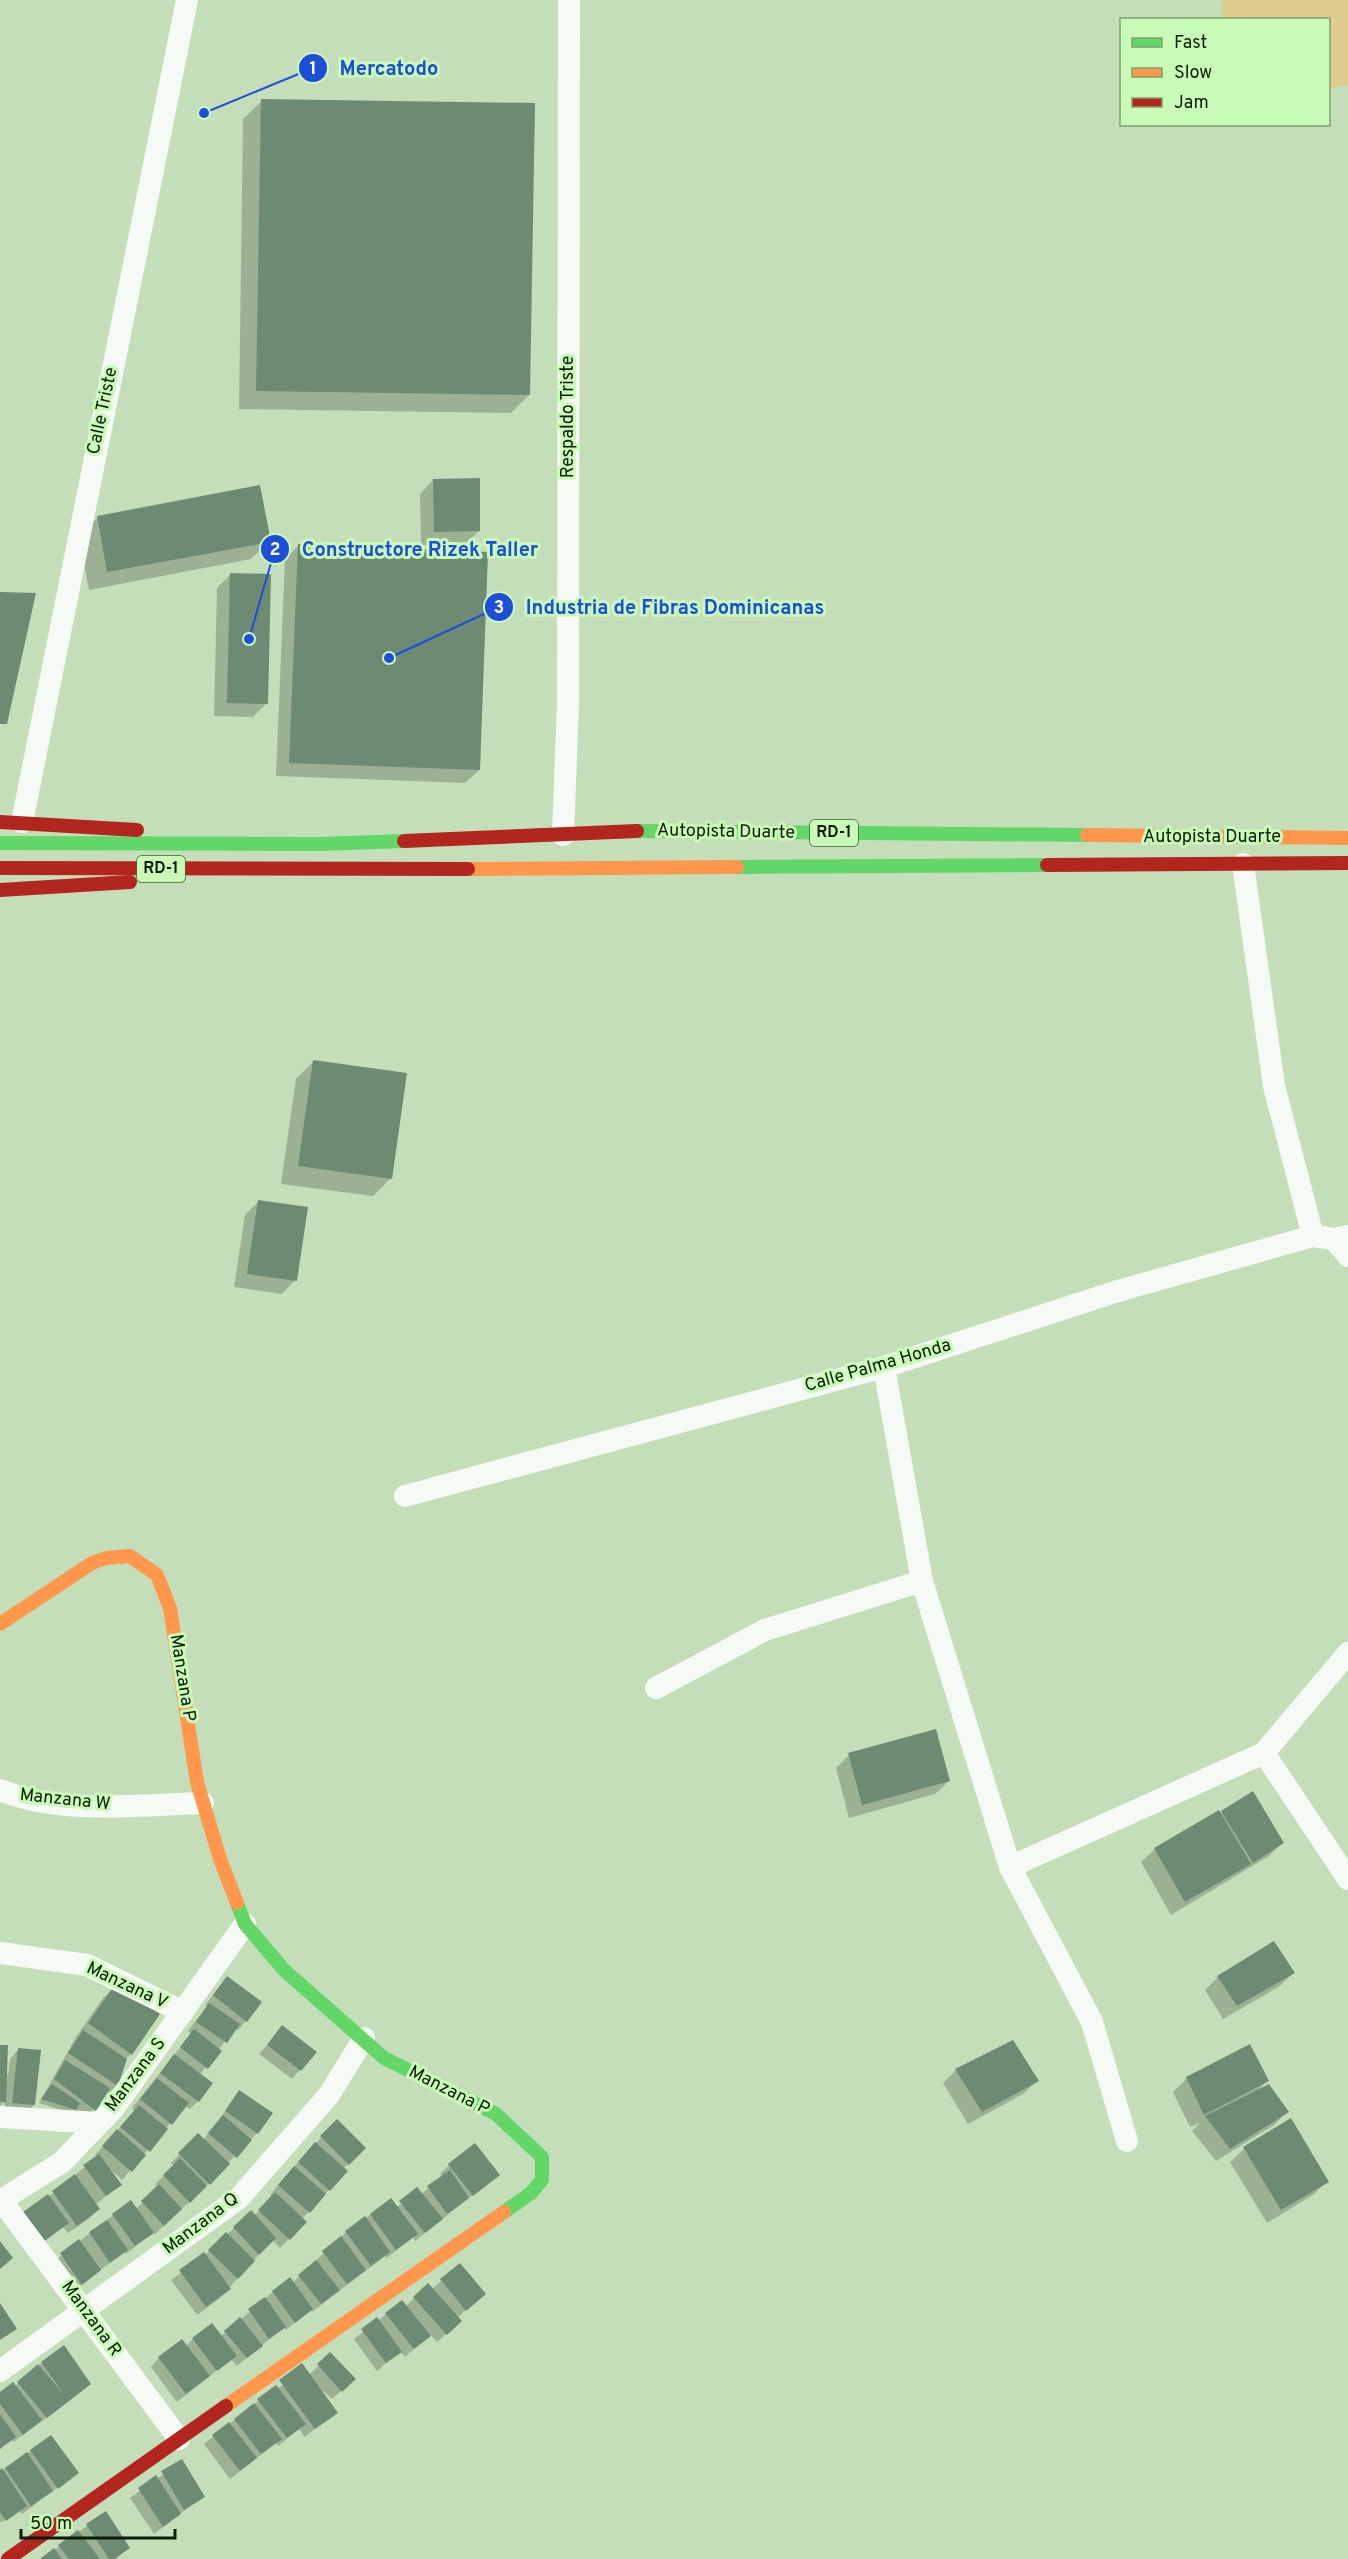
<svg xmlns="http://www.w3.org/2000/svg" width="1348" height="2559" font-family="Overpass,sans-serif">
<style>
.green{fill:#decc8f}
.shadow{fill:#0003}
.building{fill:#6d8a72}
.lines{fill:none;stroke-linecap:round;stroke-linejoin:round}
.street{stroke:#f6faf5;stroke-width:22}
.fast{stroke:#63d668;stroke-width:14}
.slow{stroke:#ff974d;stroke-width:14}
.jam{stroke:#b3261e;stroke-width:14}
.labels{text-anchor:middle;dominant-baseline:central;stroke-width:6;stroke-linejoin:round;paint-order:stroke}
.shield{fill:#cafab7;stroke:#445f3a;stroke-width:1.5}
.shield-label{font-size:16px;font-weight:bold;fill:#0a1c04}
.street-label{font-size:18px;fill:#0a1c04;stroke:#cafab7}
.leader{fill:none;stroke:#1d4ed8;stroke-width:2}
.callout-dot{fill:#1d4ed8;stroke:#cafab7;stroke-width:2}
.mark-label{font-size:18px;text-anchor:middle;font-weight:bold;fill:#fff}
.callout-label{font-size:20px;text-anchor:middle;font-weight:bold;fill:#1d4ed8;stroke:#cafab7;stroke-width:6;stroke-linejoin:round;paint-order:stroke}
</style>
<rect width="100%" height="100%" fill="#c4deba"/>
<!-- green -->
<path class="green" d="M1222 0H1348V85L1329 89 1328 20 1221 19Z"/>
<!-- shadow -->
<g class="shadow">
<path d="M262 101 529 395 511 413 239 409 243 119Z"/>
<path d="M433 480 479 531 465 544 421 545 420 494Z"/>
<path d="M97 518 269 541 251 559 89 590 79 536Z"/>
<path d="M298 546 479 770 465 783 276 776 285 559Z"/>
<path d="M231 574 266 704 253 717 214 716 217 588Z"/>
<path d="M314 1061 391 1178 373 1196 281 1184 296 1079Z"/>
<path d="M258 1202 295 1280 282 1294 234 1287 245 1215Z"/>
<path d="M849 1755 949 1781 935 1794 849 1818 836 1768Z"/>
<path d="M1222 1812 1282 1843 1269 1856 1171 1915 1141 1862 1155 1849Z"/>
<path d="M1293 1973 1280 1986 1223 2019 1205 1990 1218 1977Z"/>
<path d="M227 1978 246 2021 238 2030 235 2028 200 2075 198 2101 190 2109 185 2106 122 2180 110 2169 120 2185 95 2205 98 2209 90 2218 68 2233 63 2227 35 2249 48 2197 97 2157 95 2155 135 2111 132 2108 191 2034 188 2031 207 2006 205 2005Z"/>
<path d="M117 1985 131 2054 126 2059 117 2085 108 2094 106 2092 86 2119 74 2110 71 2113 39 2103 76 2037 103 1998Z"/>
<path d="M282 2027 300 2070 292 2079 259 2054Z"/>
<path d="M0 2046 5 2075H8L10 2059 18 2050 34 2105 25 2113 4 2112 5 2101 0 2106Z"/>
<path d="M1250 2046 1267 2081 1257 2091 1287 2112 1274 2125 1216 2161 1192 2131 1200 2123 1190 2127 1173 2092 1187 2078Z"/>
<path d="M956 2070 1037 2081 1023 2094 968 2124 943 2083Z"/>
<path d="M240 2092 257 2133 200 2192 155 2234 153 2232 126 2254 124 2252 72 2292 52 2263 113 2215 136 2209 158 2187 155 2184 174 2166 171 2163 198 2135 203 2140Z"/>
<path d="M1291 2120 1327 2181 1313 2195 1267 2223 1230 2162 1244 2149Z"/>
<path d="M337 2121 364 2148 343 2169 329 2190 302 2219 305 2222 280 2248 272 2240 220 2298 197 2315 171 2280 204 2256 251 2212 254 2216 272 2196 270 2195 290 2171Z"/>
<path d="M449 2165 498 2175 415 2241 413 2237 387 2258 385 2256 312 2312 310 2310 286 2330 284 2327 237 2366 231 2359 177 2402 151 2367 159 2358 186 2346 193 2339 220 2337 273 2292 292 2283 346 2232 391 2200 396 2207 421 2194 443 2177 440 2174Z"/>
<path d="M459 2265 475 2302 457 2318 451 2330 437 2342 430 2334 405 2357 400 2351 377 2371 354 2339 386 2314 405 2307 414 2298 432 2289Z"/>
<path d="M330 2354 354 2379 332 2399 315 2384 336 2412 305 2437 299 2429 278 2446 276 2443 230 2479 204 2444 272 2390 309 2375Z"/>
<path d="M42 2363 89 2384 37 2425 13 2442 11 2439 0 2449V2394L15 2386Z"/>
<path d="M51 2437 77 2473 22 2514 20 2511 18 2513V2511L0 2523V2472Z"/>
<path d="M182 2461 203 2496 154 2534 130 2498Z"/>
<path d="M87 2526 128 2548 116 2559H42Z"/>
</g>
<!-- building -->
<g class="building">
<path d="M261 99 535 103 530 395 256 391Z"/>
<path d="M480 478V531L434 532 433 479Z"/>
<path d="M260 485 271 542 107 572 97 516Z"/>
<path d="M298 544 488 552 480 770 289 763Z"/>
<path d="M230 573 271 574 268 704 227 703Z"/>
<path d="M0 592 36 593 7 724H0Z"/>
<path d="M313 1060 407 1073 392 1179 298 1166Z"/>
<path d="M258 1200 308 1207 297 1281 247 1274Z"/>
<path d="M936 1729 950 1781 862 1805 848 1753Z"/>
<path d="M1253 1791 1284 1843 1253 1863 1221 1811Z"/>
<path d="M1219 1810 1251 1864 1185 1902 1154 1848Z"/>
<path d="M1274 1941 1295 1973 1237 2006 1217 1976Z"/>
<path d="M227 1976 262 2002 247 2022 213 1995Z"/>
<path d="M116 1983 160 2014 132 2055 88 2023Z"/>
<path d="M209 2003 240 2024 227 2043 196 2022Z"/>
<path d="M282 2025 317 2052 301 2071 267 2045Z"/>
<path d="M194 2029 222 2051 208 2069 180 2047Z"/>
<path d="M83 2030 127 2059 118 2086 68 2053Z"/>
<path d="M1013 2040 1039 2081 982 2112 955 2069Z"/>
<path d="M1250 2044 1269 2081 1204 2115 1186 2077Z"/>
<path d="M0 2045H8L6 2103 0 2101Z"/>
<path d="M18 2048 41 2050 35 2105 12 2103Z"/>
<path d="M174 2054 213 2083 199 2102 160 2073Z"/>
<path d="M65 2060 110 2088 96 2111 54 2079Z"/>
<path d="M157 2078 189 2103 172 2125 140 2099Z"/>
<path d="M52 2084 80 2103 76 2110 41 2099Z"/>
<path d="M1269 2084 1289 2112 1230 2149 1205 2116Z"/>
<path d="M239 2090 273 2113 258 2134 225 2111Z"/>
<path d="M139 2105 168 2129 150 2152 120 2127Z"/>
<path d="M223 2115 252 2140 237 2158 208 2133Z"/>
<path d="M1291 2118 1329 2182 1281 2210 1243 2147Z"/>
<path d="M337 2119 366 2148 349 2165 320 2136Z"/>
<path d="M117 2129 146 2155 132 2172 102 2146Z"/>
<path d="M198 2133 230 2164 210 2185 178 2153Z"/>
<path d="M315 2142 348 2171 330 2191 298 2162Z"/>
<path d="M475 2143 500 2175 473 2196 448 2164Z"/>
<path d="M99 2154 122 2185 106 2196 83 2165Z"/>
<path d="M180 2158 207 2186 190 2203 163 2175Z"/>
<path d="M294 2166 326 2194 310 2213 278 2185Z"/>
<path d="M450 2170 469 2198 447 2214 427 2186Z"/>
<path d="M75 2174 100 2209 77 2226 52 2191Z"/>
<path d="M159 2184 182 2209 164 2226 141 2201Z"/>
<path d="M417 2187 443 2219 425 2233 399 2201Z"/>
<path d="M275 2192 307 2222 290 2240 258 2210Z"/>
<path d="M48 2194 69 2223 44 2241 23 2212Z"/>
<path d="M391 2198 418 2234 396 2250 370 2214Z"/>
<path d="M131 2200 154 2233 135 2246 112 2214Z"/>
<path d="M251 2210 276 2238 259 2255 233 2227Z"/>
<path d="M365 2216 390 2252 371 2266 345 2231Z"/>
<path d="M107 2220 128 2250 110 2263 89 2232Z"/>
<path d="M226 2232 255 2261 238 2279 208 2250Z"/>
<path d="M341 2236 366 2270 347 2284 322 2251Z"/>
<path d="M79 2239 101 2270 82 2285 60 2253Z"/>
<path d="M0 2241 13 2258 0 2269Z"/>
<path d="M204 2252 231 2289 206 2307 179 2270Z"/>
<path d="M316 2260 340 2290 321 2304 298 2275Z"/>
<path d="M460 2263 486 2294 466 2311 440 2279Z"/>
<path d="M290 2277 313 2309 295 2323 272 2291Z"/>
<path d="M428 2283 462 2321 447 2335 413 2297Z"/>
<path d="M265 2297 286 2327 269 2339 248 2309Z"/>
<path d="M402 2300 431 2336 414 2349 385 2313Z"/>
<path d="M0 2303 17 2329 0 2340Z"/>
<path d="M240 2317 263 2346 247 2358 224 2331Z"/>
<path d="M377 2317 402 2352 386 2363 361 2329Z"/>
<path d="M212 2323 237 2356 217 2371 192 2338Z"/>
<path d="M182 2339 210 2376 186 2394 158 2357Z"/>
<path d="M64 2345 91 2384 47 2418 17 2382 38 2364 65 2396 41 2362Z"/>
<path d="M330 2352 356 2379 342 2392 317 2364Z"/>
<path d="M302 2363 338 2413 315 2429 279 2380Z"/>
<path d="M13 2382 42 2420 23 2435 0 2404V2392Z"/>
<path d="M276 2385 306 2424 287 2438 257 2399Z"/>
<path d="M254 2403 282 2439 261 2454 234 2419Z"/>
<path d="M0 2414 16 2437 0 2449Z"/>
<path d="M229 2422 257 2458 240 2471 212 2435Z"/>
<path d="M51 2435 79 2473 58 2489 30 2450Z"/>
<path d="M27 2452 53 2491 31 2506 5 2468Z"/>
<path d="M182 2459 205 2497 184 2510 161 2471Z"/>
<path d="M2 2468 27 2506 6 2521 0 2512V2470Z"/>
<path d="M156 2475 181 2514 163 2527 138 2488Z"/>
<path d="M106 2511 130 2548 114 2559H109L86 2524Z"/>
<path d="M78 2530 100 2559H69L58 2545Z"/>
<path d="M54 2548 62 2559H40Z"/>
</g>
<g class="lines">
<!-- street -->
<g class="street">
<path d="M22 822 187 0"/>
<path d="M563 835 568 704 569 0"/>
<path d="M1243 864 1274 1086 1313 1236"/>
<path d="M1334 1239 1348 1256"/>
<path d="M884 1367 922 1581 1010 1867 1092 2022 1127 2141"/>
<path d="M405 1496 884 1367 1118 1291 1313 1236 1334 1239 1348 1236"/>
<path d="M656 1688 765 1630 922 1581"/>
<path d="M1264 1753 1348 1879"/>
<path d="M0 1790C60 1815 139 1805 203 1803"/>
<path d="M1010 1867 1264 1753 1348 1653"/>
<path d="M0 1953 87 1965 183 2012"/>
<path d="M0 2117 99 2123"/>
<path d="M1 2200 179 2439"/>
<path d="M0 2201 62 2162 113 2109 245 1924"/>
<path d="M0 2371 239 2198 329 2095 364 2038"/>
</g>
<!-- fast -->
<g class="fast">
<path d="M637 831 1087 835"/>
<path d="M0 843 321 844 404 841"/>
<path d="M737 867 1047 865"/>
<path d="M237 1903 245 1924 284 1970 384 2058 496 2114 542 2157V2180L531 2193 504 2212"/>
</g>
<!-- slow -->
<g class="slow">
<path d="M1087 835 1348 838"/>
<path d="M468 869 737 867"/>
<path d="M0 1624 92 1563 106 1558 130 1556 157 1575 170 1608 197 1782 220 1859 237 1903"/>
<path d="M226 2406 504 2212"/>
</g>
<!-- jam -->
<g class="jam">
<path d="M0 822 137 830"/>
<path d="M404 841 637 831"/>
<path d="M1047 865 1348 863"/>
<path d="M0 868 468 869"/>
<path d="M0 890 130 882"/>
<path d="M8 2559 226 2406"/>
</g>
</g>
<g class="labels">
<!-- shield labels -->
<g class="shield">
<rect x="810" y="820" width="48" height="26" rx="4.5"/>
<rect x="137" y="856" width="48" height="26" rx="4.5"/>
</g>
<g class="shield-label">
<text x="834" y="833">RD-1</text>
<text x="161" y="869">RD-1</text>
</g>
<!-- street labels -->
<g class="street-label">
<text transform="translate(103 411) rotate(-78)">Calle Triste</text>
<text transform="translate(568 417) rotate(-90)">Respaldo Triste</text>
<text transform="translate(726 832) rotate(1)">Autopista Duarte</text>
<text x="1212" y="837">Autopista Duarte</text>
<text transform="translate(878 1366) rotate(-16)">Calle Palma Honda</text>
<text transform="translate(182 1678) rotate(81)">Manzana P</text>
<text transform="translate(65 1800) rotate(6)">Manzana W</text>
<text transform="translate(127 1986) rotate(25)">Manzana V</text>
<text transform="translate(136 2075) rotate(-53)">Manzana S</text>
<text transform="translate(449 2091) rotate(27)">Manzana P</text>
<text transform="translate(201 2224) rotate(-37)">Manzana Q</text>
<text transform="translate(91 2319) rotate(54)">Manzana R</text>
</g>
</g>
<!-- callouts -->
<path class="leader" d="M204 113L313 68M249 639L275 549M389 658L499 607"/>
<g class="callout-dot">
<circle cx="204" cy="113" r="6"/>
<circle cx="249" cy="639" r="6"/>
<circle cx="389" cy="658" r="6"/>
<circle cx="313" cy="68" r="15"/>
<circle cx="275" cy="549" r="15"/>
<circle cx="499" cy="607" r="15"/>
</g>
<g class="mark-label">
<text x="313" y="74">1</text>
<text x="275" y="555">2</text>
<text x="499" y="613">3</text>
</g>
<g class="callout-label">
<text x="389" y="75">Mercatodo</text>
<text x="420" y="556">Constructore Rizek Taller</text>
<text x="675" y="614">Industria de Fibras Dominicanas</text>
</g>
<!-- legend -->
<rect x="1120" y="18" width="210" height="108" fill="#cafab7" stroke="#7da16f" stroke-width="1.5"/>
<rect x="1132" y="38" width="30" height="9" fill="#63d668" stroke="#7da16f" stroke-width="1.5"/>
<text x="1174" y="48" font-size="18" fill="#0a1c04">Fast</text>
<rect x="1132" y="68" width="30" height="9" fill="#ff974d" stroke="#7da16f" stroke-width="1.5"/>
<text x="1174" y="78" font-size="18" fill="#0a1c04">Slow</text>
<rect x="1132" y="98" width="30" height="9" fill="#b3261e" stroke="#7da16f" stroke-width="1.5"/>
<text x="1174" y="108" font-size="18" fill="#0a1c04">Jam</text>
<!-- scale -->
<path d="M21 2529v9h154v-9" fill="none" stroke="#0a1c04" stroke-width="3"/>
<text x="30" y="2529" font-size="18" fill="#0a1c04" stroke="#cafab7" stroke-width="4.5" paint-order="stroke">50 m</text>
</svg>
